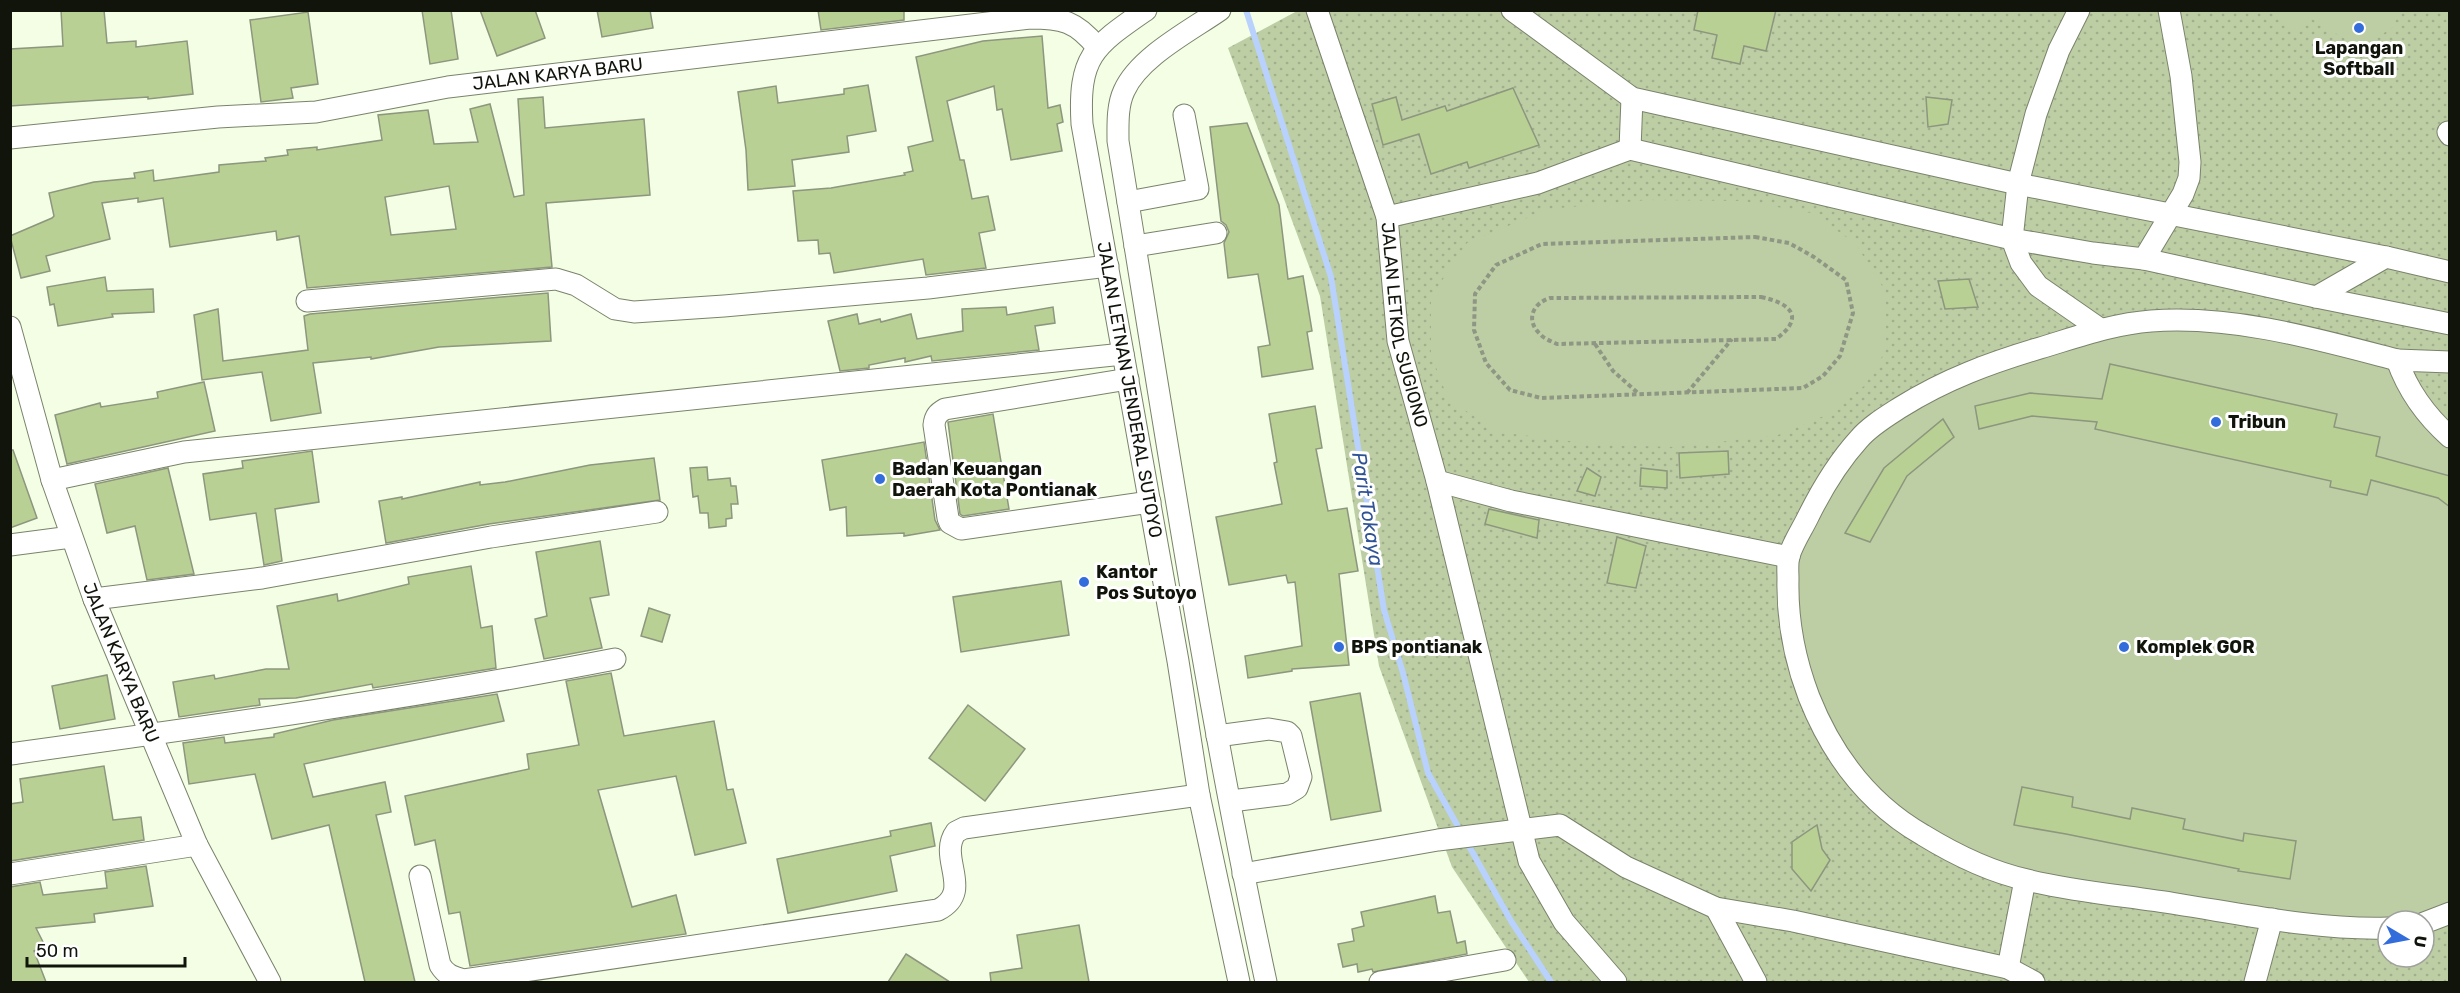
<svg xmlns="http://www.w3.org/2000/svg" width="2460" height="993" font-family="Rubik,sans-serif">
<style>
.green{fill:url(#green-dots);fill-rule:evenodd}
.pitch{fill:#bdcea4}
.lines{fill:none;stroke-linecap:round;stroke-linejoin:round}
.stream{stroke:#b8d1fd;stroke-width:6}
.building{fill:#b9d094;stroke:#8d967e;stroke-width:1.5;fill-rule:evenodd}
.minor-casing{stroke:#79836b;stroke-width:23}
.path{stroke:#8f9784;stroke-width:4;stroke-dasharray:4.5 3;stroke-linecap:butt}
.minor{stroke:#fff;stroke-width:21}
.poi-dot{fill:#336cdb;stroke:#fff;stroke-width:2}
.labels{text-anchor:middle;dominant-baseline:central;stroke-width:6;stroke-linejoin:round;paint-order:stroke}
.poi-label{font-size:18px;font-weight:bold;fill:#10140b;stroke:#fff;text-anchor:start}
.street-label{font-size:18px;fill:#10140b;stroke:#fff}
.water-label{font-size:20px;font-style:italic;fill:#305395;stroke:#fff}
</style>
<defs>
<pattern id="green-dots" width="8" height="8" patternUnits="userSpaceOnUse" patternTransform="scale(1.5)"><rect width="8" height="8" fill="#bdcea4"/><path d="M2 2h.1M6 6h.1" fill="none" stroke="#a1b08c" stroke-width="1.8" stroke-linecap="round"/></pattern>
</defs>
<rect width="100%" height="100%" fill="#f3fee4"/>
<!-- green -->
<path class="green" d="M1299 10 2449 11V982H1529L1452 867 1379 666 1320 296 1228 48ZM2388 921H2424V957H2388Z"/>
<!-- pitch -->
<g class="pitch">
<path d="M2276 11H2396L2395 26 2360 48 2312 19 2294 30Z"/>
<path d="M1648 200 1743 201 1811 213 1855 243 1886 292V350L1864 386 1831 413 1778 435 1676 447 1601 445 1498 432 1448 399 1431 354V297L1467 243 1549 209Z"/>
<path d="M2146 322 2236 326 2412 372 2449 412V907L2422 920 2408 921 2269 916 2023 870 1937 836 1880 800 1838 748 1807 685 1791 609 1796 550 1868 430 1976 372Z"/>
</g>
<g class="lines">
<!-- stream -->
<path class="stream" d="M1246 10 1331 277 1384 610 1403 673 1428 773 1511 921 1551 982"/>
</g>
<!-- building -->
<g class="building">
<path d="M61 10H104L107 43 136 41V47L187 41 193 94 148 99V97L10 106V49L63 46Z"/>
<path d="M422 10H451L458 59 430 64Z"/>
<path d="M480 10H535L545 38 497 56Z"/>
<path d="M597 10H650L653 28 602 37Z"/>
<path d="M818 10H904V20L821 30Z"/>
<path d="M1698 10H1776L1766 51 1744 46 1740 64 1712 58 1717 35 1694 30Z"/>
<path d="M308 12 318 84 291 88 293 98 261 102 250 20Z"/>
<path d="M1042 36 1048 108 1060 105 1063 122 1057 124 1062 151 1011 160 1002 109 997 110 994 86 947 101 960 160H964L972 199 988 196 995 230 979 233 986 268 926 275 923 259 834 273 830 253 819 254 818 240 798 241 793 191 831 188 905 175 904 173 913 171 908 147 933 141 916 57 983 41Z"/>
<path d="M868 85 876 131 847 136 849 152 792 160 795 186 748 190 746 150 738 92 776 86 778 103 844 94V89Z"/>
<path d="M1513 88 1539 145 1469 168 1467 162 1431 174 1419 134 1383 145 1372 104 1396 97 1402 120 1445 106 1447 111Z"/>
<path d="M543 97 545 128 644 119 650 195 546 203 552 267 307 288 299 236 277 240 276 231 170 247 163 198 138 202V198L102 203 110 239 46 256 50 271 21 278 10 236 52 218 54 216 49 193 94 182 135 178 134 173 153 170 154 181 219 172V165L266 161 265 158 288 155 287 150 317 147V150L382 140 378 115 428 110 434 144 478 142 470 109 490 104 514 197 524 195 518 99ZM449 186 456 229 391 235 385 197Z"/>
<path d="M1926 97 1952 100 1948 124 1928 127Z"/>
<path d="M1247 123 1279 205 1288 279 1303 276 1312 331 1307 332 1313 369 1262 377 1258 347 1270 345 1258 274 1228 278 1224 243 1229 232 1226 225 1221 221 1210 127Z"/>
<path d="M105 277 107 291 153 289 154 312 112 314 113 317 58 326 54 304 50 305 47 287Z"/>
<path d="M1969 279 1978 307 1945 309 1938 281Z"/>
<path d="M548 293 551 341 439 347 371 359V357L313 363 321 413 271 421 262 372 202 380 194 315 218 309 223 361 308 350 304 316 310 314Z"/>
<path d="M1006 307 1007 315 1053 307 1055 323 1035 326 1039 350 932 361 931 356 905 362V358L869 365V368L840 371 828 321 857 314 859 324 880 319 881 322 911 314 917 339 963 331 962 309Z"/>
<path d="M2110 364 2337 414 2334 427 2380 437 2376 456 2450 476V507L2438 498 2371 480 2367 495 2330 487 2331 481 2095 429 2097 422 2032 416 1979 429 1975 406 2030 393 2102 399Z"/>
<path d="M204 382 215 431 67 464 55 415 100 403 101 407 158 398 157 392Z"/>
<path d="M1315 406 1322 448 1316 449 1328 511 1347 508 1358 571 1339 574 1349 665 1292 669V671L1248 678 1245 656 1302 646 1295 582 1288 583 1286 575 1229 585 1216 517 1282 504 1274 463 1277 462 1269 414Z"/>
<path d="M993 414 1009 509 963 516 960 514 948 422Z"/>
<path d="M1943 419 1954 437 1907 476 1870 542 1845 533 1884 468Z"/>
<path d="M924 442 935 520 940 530 904 536V533L847 536 846 507 830 510 822 460Z"/>
<path d="M10 450H13L37 518 10 528Z"/>
<path d="M312 451 319 502 275 509 282 561 264 565 256 513 210 520 203 474 243 468 242 461Z"/>
<path d="M1728 451 1729 474 1680 478 1679 453Z"/>
<path d="M654 458 660 500 489 524 386 543 379 501 402 497V499L480 482V485L505 482 590 465Z"/>
<path d="M707 467 708 480 730 478 731 486H736L738 504H731L732 518 726 519V526L709 528 708 513H700L698 496 693 497 690 468Z"/>
<path d="M168 468 194 574 147 580 135 526 107 533 95 484Z"/>
<path d="M1587 468 1601 477 1595 496 1577 491Z"/>
<path d="M1641 468 1667 471V488L1640 486Z"/>
<path d="M1489 509 1539 520 1537 538 1485 524Z"/>
<path d="M1617 537 1646 546 1636 588 1607 583Z"/>
<path d="M600 541 609 595 590 598 602 648 544 659 535 619 547 616 536 552Z"/>
<path d="M471 566 481 628 492 626 496 668 373 688 372 684 296 698 259 699 260 705 179 717 173 682 214 675 215 679 266 669H289L277 606 337 594 338 601 409 584 408 577Z"/>
<path d="M1061 581 1069 635 961 652 953 597Z"/>
<path d="M649 608 670 615 662 642 641 636Z"/>
<path d="M611 673 624 736 714 721 727 790 733 789 746 843 695 855 676 776 598 790 632 907 676 895 686 934 470 966 460 912 449 914 435 840 415 845 405 796 529 769 527 754 579 745 566 681Z"/>
<path d="M107 675 115 719 60 729 52 686Z"/>
<path d="M1360 693 1381 811 1331 820 1310 702Z"/>
<path d="M497 694 504 721 304 764 313 797 385 782 391 812 376 815 415 982H365L329 825 272 839 255 774 189 784 183 743 224 737 225 743 274 737V734L333 720Z"/>
<path d="M968 705 1025 749 985 801 929 758Z"/>
<path d="M104 766 113 820 141 817 144 840 10 861V804L23 802 20 779Z"/>
<path d="M2022 787 2073 797 2072 807 2130 819 2132 808 2185 819 2183 829 2243 841 2244 833 2296 841 2290 879 2238 871 2239 869 2066 834 2014 825Z"/>
<path d="M931 823 935 846 890 856 897 891 788 913 777 859 891 836 890 831Z"/>
<path d="M1817 825 1822 849 1830 860 1811 891 1792 869V842Z"/>
<path d="M146 866 153 906 94 914 95 922 36 928 45 946 34 951 46 982H10V887L40 882 43 895 107 888 105 872Z"/>
<path d="M1435 896 1438 913 1450 911 1457 943 1465 941 1467 954 1373 972 1372 969 1358 972 1357 964 1343 967 1338 944 1354 941 1352 929 1364 926 1361 912Z"/>
<path d="M1079 925 1089 982H991L990 973 1022 968 1017 935Z"/>
<path d="M906 954 950 982H888Z"/>
</g>
<g class="lines">
<!-- minor casing -->
<g class="minor-casing">
<g id="minor">
<path id="s1" d="M1146 10C1094 46 1078 56 1082 124L1178 661 1199 795 1239 982"/>
<path d="M1220 10C1190 31 1139 57 1124 91 1117 106 1118 125 1118 141 1164 422 1206 704 1266 982"/>
<path id="s2" d="M1317 10 1387 217 1398 341 1437 481 1529 861 1564 922 1616 982"/>
<path d="M1512 10 1632 98 2018 184 2386 257 2450 272"/>
<path d="M2079 10 2059 50 2036 114 2018 184 2012 239 2021 263 2038 286 2100 329"/>
<path d="M2448 132 2450 135"/>
<path id="s3" d="M10 138 218 117 316 112 448 87 1030 18C1062 18 1076 21 1097 47"/>
<path d="M1630 149 1632 98"/>
<path d="M1128 202 1198 189 1184 115"/>
<path d="M1387 217 1538 183 1630 149 2012 239 2093 253 2144 259 2316 297 2450 324"/>
<path d="M1135 246 1216 233"/>
<path d="M2144 259 2183 194 2189 178 2190 162 2181 76 2169 10"/>
<path d="M2316 297 2386 257"/>
<path d="M307 301 556 279 576 285 615 309 634 312 724 306 928 288 1108 266"/>
<path id="s4" d="M10 327 52 480 94 599 197 845 270 982"/>
<path d="M2450 362 2397 360C2408 391 2425 415 2450 437"/>
<path d="M1128 379 945 409C938 413 935 416 934 425L948 518 950 523 961 529 1150 502"/>
<path d="M52 480 184 452 1123 354"/>
<path d="M1437 481 1511 501 1789 557"/>
<path d="M10 545 71 537"/>
<path d="M94 599 262 578 491 537 657 512"/>
<path d="M1217 736 1269 729 1287 732 1291 736 1301 777 1297 788 1287 794 1231 801"/>
<path d="M10 754C212 726 415 698 615 659"/>
<path d="M10 874 197 845"/>
<path d="M1243 874 1438 840 1560 825 1626 867 1716 908 1793 921 2008 968 2034 982"/>
<path d="M420 876 440 965C446 975 453 977 464 980L938 910C975 891 937 858 956 832L964 828 1199 795"/>
<path d="M1716 908 1756 982"/>
<path d="M2424 923 2450 913"/>
<path d="M2388 928C2318 930 2247 915 2177 904 2128 896 2076 892 2027 880 1991 872 1954 854 1923 835 1869 804 1832 755 1809 697 1794 658 1787 621 1788 579 1788 572 1787 563 1789 556 1793 542 1803 528 1809 515 1822 489 1839 461 1859 439 1870 426 1887 416 1901 407 1946 379 1990 363 2040 348 2077 337 2112 324 2151 321 2234 315 2317 339 2397 360"/>
<path d="M2008 968 2025 880"/>
<path d="M1380 982 1505 960"/>
<path d="M2255 982 2272 919"/>
</g>
</g>
<!-- path -->
<g class="path">
<path d="M1755 237 1789 243 1814 257 1846 280 1853 313 1840 356 1823 376 1803 388 1541 398 1510 390 1486 363 1474 330 1475 294 1496 265 1542 244Z"/>
<path d="M1761 297C1790 303 1806 317 1776 339L1557 344C1551 341 1544 339 1540 334 1525 320 1533 303 1550 298Z"/>
<path d="M1595 344 1613 371 1639 394"/>
<path d="M1687 393 1732 339"/>
</g>
<!-- minor -->
<use href="#minor" class="minor"/>
</g>
<!-- markers -->
<g class="poi-dot">
<circle cx="2359" cy="28" r="6"/>
<circle cx="2216" cy="422" r="6"/>
<circle cx="880" cy="479" r="6"/>
<circle cx="1084" cy="582" r="6"/>
<circle cx="1339" cy="647" r="6"/>
<circle cx="2124" cy="647" r="6"/>
</g>
<g class="labels">
<!-- poi labels -->
<g class="poi-label">
<text x="2359" y="48" text-anchor="middle">Lapangan<tspan x="2359" dy="21">Softball</tspan></text>
<text x="2228" y="422">Tribun</text>
<text x="892" y="469">Badan Keuangan<tspan x="892" dy="21">Daerah Kota Pontianak</tspan></text>
<text x="1096" y="572">Kantor<tspan x="1096" dy="21">Pos Sutoyo</tspan></text>
<text x="1351" y="647">BPS pontianak</text>
<text x="2136" y="647">Komplek GOR</text>
</g>
<!-- street labels -->
<g class="street-label">
<text stroke="none"><textPath href="#s3" startOffset="552">JALAN KARYA BARU</textPath></text>
<text stroke="none"><textPath href="#s2" startOffset="328">JALAN LETKOL SUGIONO</textPath></text>
<text stroke="none"><textPath href="#s1" startOffset="411">JALAN LETNAN JENDERAL SUTOYO</textPath></text>
<text stroke="none"><textPath href="#s4" startOffset="354">JALAN KARYA BARU</textPath></text>
</g>
<!-- water labels -->
<g class="water-label">
<text transform="translate(1368 509) rotate(81)">Parit Tokaya</text>
</g>
</g>
<!-- border -->
<rect width="2460" height="993" fill="none" stroke="#10140b" stroke-width="24"/>
<!-- north arrow -->
<g transform="translate(2406 939) rotate(100)"><circle r="28" fill="#ffffff" stroke="#9fa19d" stroke-width="1.5"/>
<path d="M0-4.5L10 22L0 15L-10 22Z" fill="#336cdb"/>
<text y="-9" font-size="16" font-weight="bold" text-anchor="middle" fill="#10140b">U</text>
</g>
<!-- scale -->
<path d="M27 957v9h158v-9" fill="none" stroke="#10140b" stroke-width="3"/>
<text x="36" y="957" font-size="18" fill="#10140b" stroke="#ffffff" stroke-width="4.5" paint-order="stroke">50 m</text>
</svg>
